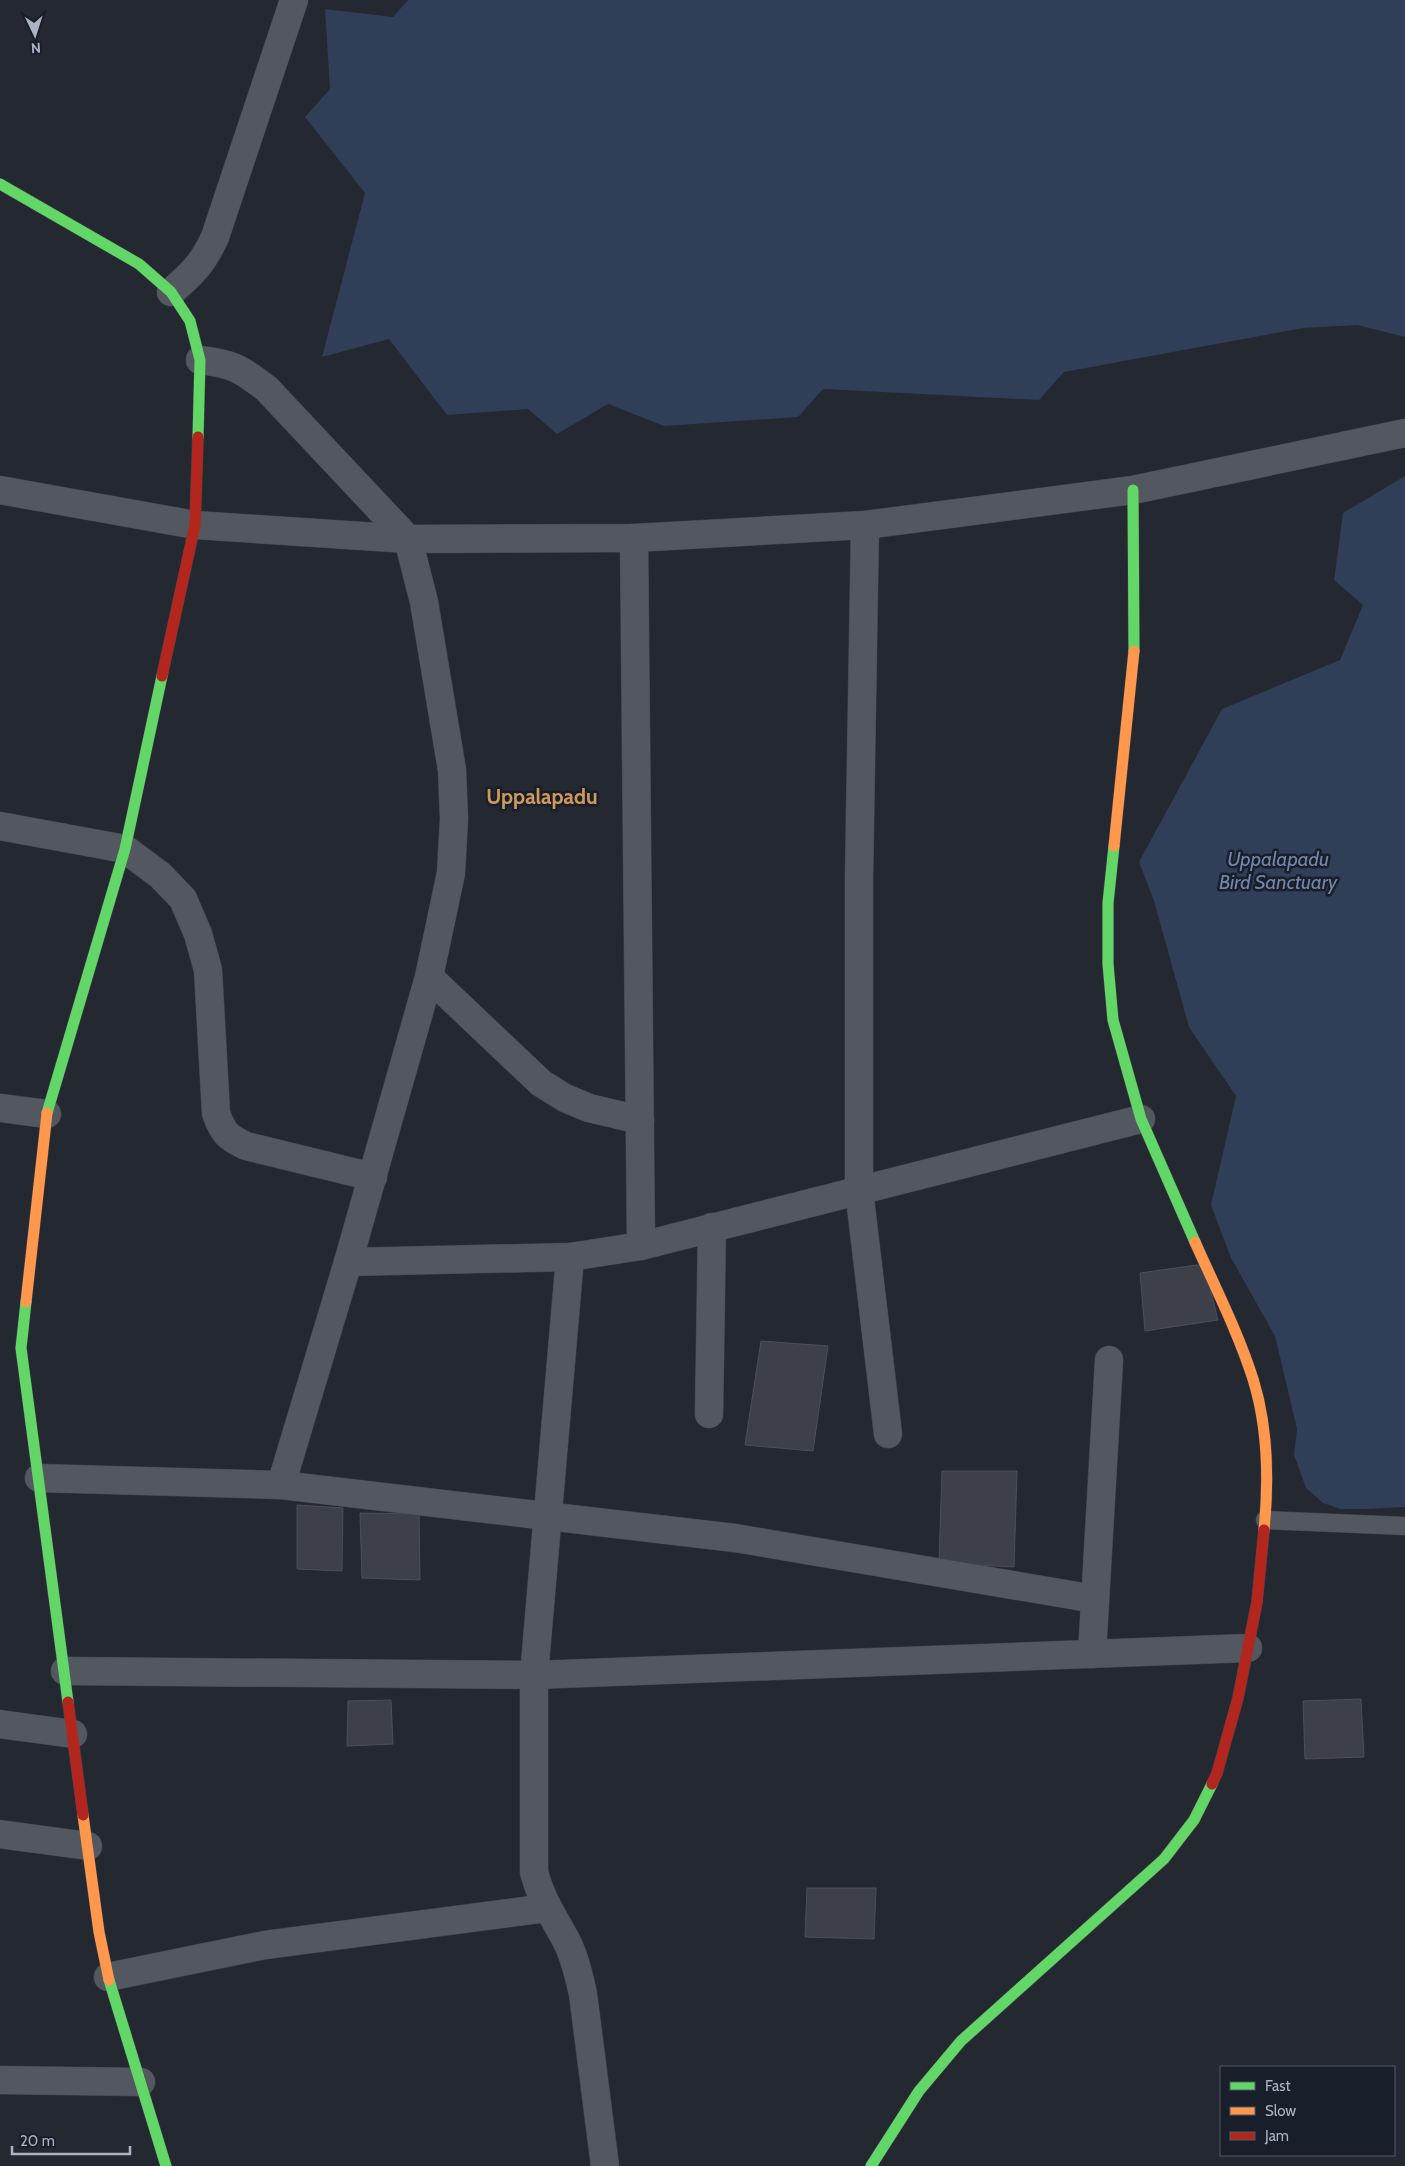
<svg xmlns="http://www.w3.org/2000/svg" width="1405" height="2166" font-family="Cabin,sans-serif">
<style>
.water{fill:#313e58}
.building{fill:#3d4048;stroke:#4b5058}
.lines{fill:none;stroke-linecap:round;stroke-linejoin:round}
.lane-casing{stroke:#404349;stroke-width:19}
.street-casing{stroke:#404349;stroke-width:29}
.fast-casing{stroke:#404349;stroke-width:12}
.slow-casing{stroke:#404349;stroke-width:12}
.jam-casing{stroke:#404349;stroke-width:12}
.lane{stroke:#53575f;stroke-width:18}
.street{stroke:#53575f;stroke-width:28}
.fast{stroke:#63d668;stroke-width:11}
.slow{stroke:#ff974d;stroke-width:11}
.jam{stroke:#b3261e;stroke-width:11}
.labels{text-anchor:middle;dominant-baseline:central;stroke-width:5;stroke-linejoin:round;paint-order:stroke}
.water-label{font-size:20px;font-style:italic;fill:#7486ab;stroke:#181e2a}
.quarter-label{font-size:21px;font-weight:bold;fill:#d09959;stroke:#181e2a}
</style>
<rect width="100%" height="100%" fill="#242830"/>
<!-- water -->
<g class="water">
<path d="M408 0H1405V337L1357 325 1303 328 1064 372 1039 400 823 389 798 417 664 426 608 404 557 434 528 409 447 415 389 339 322 357 365 193 305 117 330 89 325 9 393 17Z"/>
<path d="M1405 476V1507L1366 1509H1341L1323 1503 1306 1488 1294 1455 1297 1429 1275 1336 1231 1258 1211 1205 1236 1096 1189 1027 1154 901 1139 862 1222 709 1340 660 1363 605 1334 580 1343 513Z"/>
</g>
<!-- building -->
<g class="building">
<path d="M1204 1264 1218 1320 1145 1331 1140 1273Z"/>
<path d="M761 1341 828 1346 813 1451 745 1445Z"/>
<path d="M942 1471H1017L1014 1567 939 1563Z"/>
<path d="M297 1505 343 1508 342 1571 297 1569Z"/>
<path d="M360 1513 419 1514 420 1580 362 1578Z"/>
<path d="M1361 1699 1364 1757 1305 1759 1303 1701Z"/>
<path d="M391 1700 393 1744 347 1746 348 1701Z"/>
<path d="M807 1888H876L874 1939 805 1937Z"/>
</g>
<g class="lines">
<!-- lane casing -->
<g class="lane-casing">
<path id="lane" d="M1265 1520 1405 1526"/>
</g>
<!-- street casing -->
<g class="street-casing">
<g id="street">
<path d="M171 292C193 273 203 263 215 237L294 0"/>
<path d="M200 360C233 364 240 368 267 389L408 539 424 602 452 770 454 819 451 873 429 977 348 1262 281 1485"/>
<path d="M0 490 195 525 408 539 634 538 865 525 1133 490 1405 433"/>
<path d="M865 525 859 878V1190L888 1434"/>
<path d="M634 538 641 1246"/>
<path d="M0 826 125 849 160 875 183 899 198 934 208 970 216 1113C223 1133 227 1137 246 1146L373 1177"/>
<path d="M429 977 541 1083 565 1098 589 1108 640 1120"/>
<path d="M0 1108 47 1114"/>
<path d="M570 1257 534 1675V1872C541 1900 554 1917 567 1942 575 1958 579 1976 583 1994L605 2166"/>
<path d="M348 1262 570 1257 641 1246 1141 1119"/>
<path d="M709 1414 712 1227"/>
<path d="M39 1478 281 1485 735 1538 1095 1599"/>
<path d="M1092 1654 1109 1360"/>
<path d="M65 1671 534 1675 1248 1648"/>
<path d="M0 1724 73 1734"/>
<path d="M0 1834 88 1846"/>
<path d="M108 1977 265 1945 547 1908"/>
<path d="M0 2080 141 2082"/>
</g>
</g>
<!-- fast casing -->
<g class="fast-casing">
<g id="fast">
<path d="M0 184 139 264 171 292 190 321 200 360 198 437"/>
<path d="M1133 490 1134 651"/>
<path d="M1114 846 1108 903V964L1113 1020 1141 1119 1195 1242"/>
<path d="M47 1113 125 849 162 676"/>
<path d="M26 1302 21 1348 68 1702"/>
<path d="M109 1980 166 2166"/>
<path d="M871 2166 919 2091 961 2041 1164 1859 1194 1820 1212 1784"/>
</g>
</g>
<!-- slow casing -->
<g class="slow-casing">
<g id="slow">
<path d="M1114 846 1134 651"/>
<path d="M1195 1242C1215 1287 1238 1332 1253 1379 1268 1427 1269 1480 1264 1530"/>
<path d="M26 1302 47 1113"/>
<path d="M83 1815 99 1932 109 1980"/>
</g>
</g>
<!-- jam casing -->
<g class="jam-casing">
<g id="jam">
<path d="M162 676 195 525 198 437"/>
<path d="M68 1702 83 1815"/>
<path d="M1212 1784 1217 1773 1238 1698 1257 1602 1264 1530"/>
</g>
</g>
<!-- lane -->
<use href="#lane" class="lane"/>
<!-- street -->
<use href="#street" class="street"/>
<!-- fast -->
<use href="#fast" class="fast"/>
<!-- slow -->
<use href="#slow" class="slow"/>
<!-- jam -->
<use href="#jam" class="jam"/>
</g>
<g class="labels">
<!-- water labels -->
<g class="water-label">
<text x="1278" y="859">Uppalapadu<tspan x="1278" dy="23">Bird Sanctuary</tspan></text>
</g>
<!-- quarter labels -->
<g class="quarter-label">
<text x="542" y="796">Uppalapadu</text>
</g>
</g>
<!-- legend -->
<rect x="1220" y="2066" width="175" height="90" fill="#181e2a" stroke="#535a67"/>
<rect x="1230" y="2082" width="25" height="8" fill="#63d668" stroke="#535a67"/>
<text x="1265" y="2091" font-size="15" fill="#acb3c3">Fast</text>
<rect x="1230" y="2107" width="25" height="8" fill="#ff974d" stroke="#535a67"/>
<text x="1265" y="2116" font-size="15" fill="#acb3c3">Slow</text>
<rect x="1230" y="2132" width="25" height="8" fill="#b3261e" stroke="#535a67"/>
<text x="1265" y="2141" font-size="15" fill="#acb3c3">Jam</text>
<!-- north arrow -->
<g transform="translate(35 35) rotate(176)" stroke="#181e2a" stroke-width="4" paint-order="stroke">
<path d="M0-4L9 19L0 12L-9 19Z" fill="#acb3c3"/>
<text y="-8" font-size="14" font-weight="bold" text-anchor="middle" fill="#acb3c3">N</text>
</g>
<!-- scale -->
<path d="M12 2146v8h118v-8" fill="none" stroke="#acb3c3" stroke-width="2.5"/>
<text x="20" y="2146" font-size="15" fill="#acb3c3" stroke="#181e2a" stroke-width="4" paint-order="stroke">20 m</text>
</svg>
